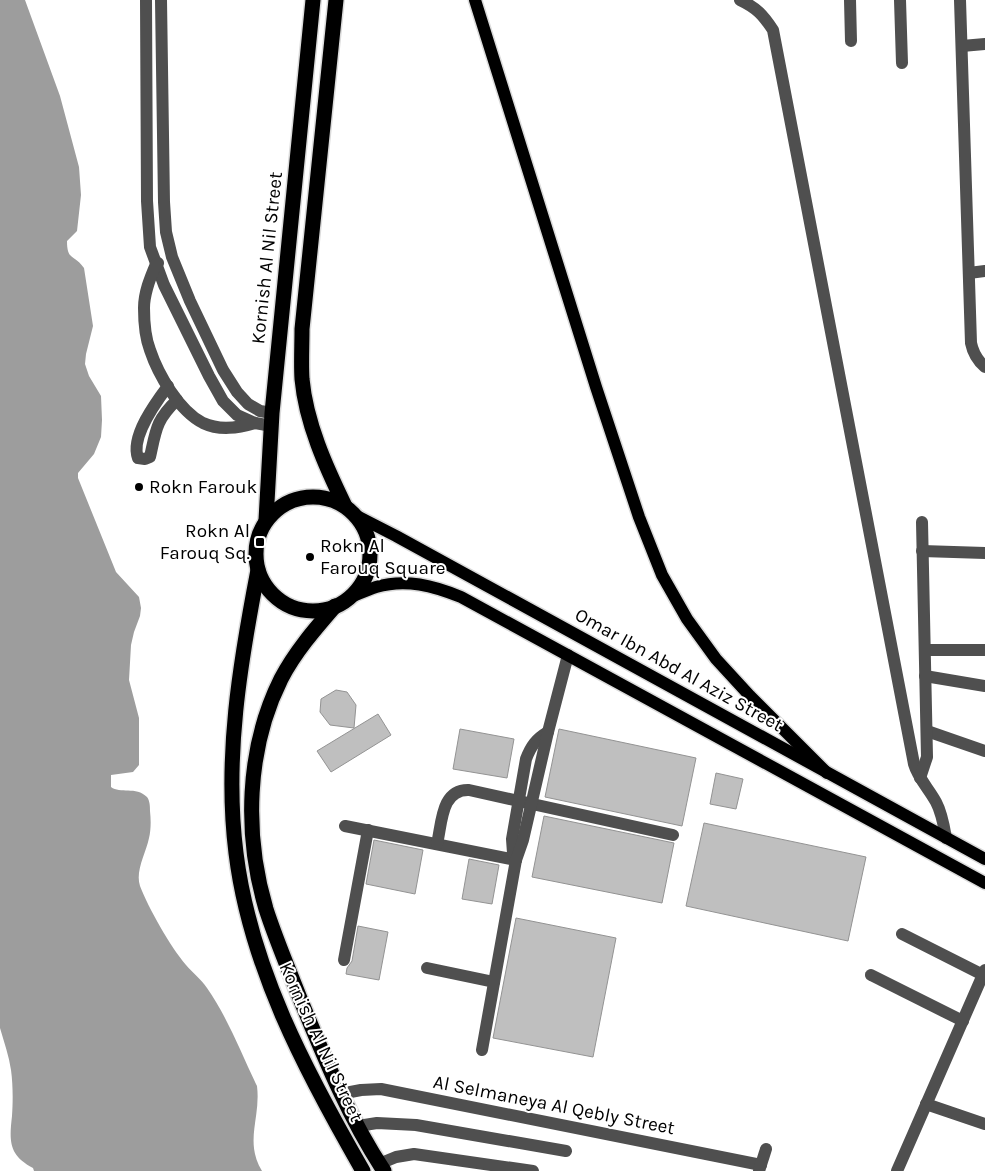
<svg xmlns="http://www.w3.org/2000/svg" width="985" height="1171" font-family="Karla,sans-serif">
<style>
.water{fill:#9d9d9d}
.building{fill:#bfbfbf;stroke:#939393}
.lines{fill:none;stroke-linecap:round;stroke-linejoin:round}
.major-casing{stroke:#dbdbdb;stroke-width:15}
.highway-casing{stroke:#dbdbdb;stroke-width:18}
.minor{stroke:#4f4f4f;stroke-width:12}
.major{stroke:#000;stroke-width:12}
.highway{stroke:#000;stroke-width:15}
.poi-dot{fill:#000;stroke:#fff;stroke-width:2}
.labels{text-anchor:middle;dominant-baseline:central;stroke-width:4;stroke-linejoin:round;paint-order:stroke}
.street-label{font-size:19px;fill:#000;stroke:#fff}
.poi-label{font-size:19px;fill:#000;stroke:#fff;text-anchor:start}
</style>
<rect width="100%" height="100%" fill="#fff"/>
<!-- water -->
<path class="water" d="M0 0H25L60 96 79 167 81 195 77 231 67 241C67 261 74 254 84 268L93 326 86 354 85 364 89 376 101 396 102 420 101 437 94 454 78 473V478L116 572 139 597 141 608 140 616 134 632 131 645 129 680 139 718V765L133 772 111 775V787C120 794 136 786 147 797 150 801 150 807 150 811 151 820 151 830 149 838 146 853 135 871 140 886 149 909 170 946 186 965 193 973 201 979 207 988 228 1018 241 1053 257 1086 261 1118 244 1141 262 1171H34L33 1168C9 1155 9 1142 12 1116 13 1102 13 1084 11 1070 9 1056 4 1042 0 1028Z"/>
<!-- building -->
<g class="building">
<path d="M336 690 347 692 356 705 354 728 330 725 320 712 321 699Z"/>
<path d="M378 714 391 735 331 772 317 751Z"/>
<path d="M460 729 514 739 507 778 453 769Z"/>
<path d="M559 729 696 758 682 826 545 797Z"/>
<path d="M716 773 743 779 736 809 710 804Z"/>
<path d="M544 816 674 843 662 903 532 877Z"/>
<path d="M704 823 866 857 848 941 686 906Z"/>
<path d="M374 840 423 850 415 894 366 884Z"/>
<path d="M469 859 499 865 492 904 462 899Z"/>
<path d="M516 918 616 938 593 1057 493 1038Z"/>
<path d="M358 926 388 932 379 980 346 974 347 968 352 961Z"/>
</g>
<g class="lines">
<!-- major casing -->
<g class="major-casing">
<g id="major">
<path d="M475 0 596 387 639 517 662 575 687 619 716 659 750 696 827 773"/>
<path d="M355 515 396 536 985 859"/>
<path d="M350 597C358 594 367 590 376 587 406 578 434 586 461 597L985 883"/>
</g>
</g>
<!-- highway casing -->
<g class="highway-casing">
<g id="highway">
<path d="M336 0 302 329C302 346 301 363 302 379 306 423 326 467 345 506"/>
<circle cx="313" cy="554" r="57"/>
<path d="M266 520 272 413 313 0"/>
<path d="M258 570C240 663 224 758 236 853 250 967 306 1072 363 1171"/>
<path d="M335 606C315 629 295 652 281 679 246 749 244 835 266 909 276 940 289 970 301 1001 325 1059 349 1118 384 1171"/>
</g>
</g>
<!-- minor -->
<g class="minor">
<path d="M146 0 147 201 150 247 164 285 209 376 223 401 237 415 255 423 272 426"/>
<path d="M161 0 164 202 166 232 172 257 190 301 223 370 237 392 248 404 260 411 272 413"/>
<path d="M740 0C757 8 763 15 773 30L914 764C918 778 929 789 936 802 942 813 944 826 946 838"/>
<path d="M850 0 851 41"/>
<path d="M900 0 902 63"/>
<path d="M960 0 971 343C973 353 977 360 985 367"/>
<path d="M962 46 985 44"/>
<path d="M158 263 156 264C150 278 144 293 144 308 144 322 145 337 150 350 158 374 179 411 203 423 220 431 238 428 255 423"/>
<path d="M969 273 985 271"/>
<path d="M168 386C156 402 130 437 138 458L145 459 150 457C156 430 156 420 177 400"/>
<path d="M922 551 985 553"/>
<path d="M925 650H985"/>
<path d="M925 676 985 686"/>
<path d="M927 731 985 751"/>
<path d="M920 778 927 757 922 522"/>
<path d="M345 826 516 860"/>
<path d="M437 844C442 823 441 789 469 790L673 835"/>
<path d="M516 860 513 853 512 839 526 759C531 746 536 739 548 732"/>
<path d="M902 934 983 975"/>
<path d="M344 960 368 830"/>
<path d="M427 968 494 982"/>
<path d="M871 975 963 1021"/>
<path d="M482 1050 516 860 523 840 548 732 568 655"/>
<path d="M340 1094 361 1090 381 1089 761 1165"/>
<path d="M926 1104 985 1124"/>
<path d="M358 1126 377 1123 416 1125 566 1151"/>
<path d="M379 1164 396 1157 414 1154 533 1171"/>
<path d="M759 1171 766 1149"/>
<path d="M897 1171 985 970"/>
</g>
<!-- major -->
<use href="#major" class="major"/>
<!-- highway -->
<use href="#highway" class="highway"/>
</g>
<!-- markers -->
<g class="poi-dot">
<circle cx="139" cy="487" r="5"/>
<rect x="255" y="537" width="10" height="10" rx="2.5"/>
<circle cx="310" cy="557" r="5"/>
</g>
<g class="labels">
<!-- street labels -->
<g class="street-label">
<text transform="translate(267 258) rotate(-84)">Kornish Al Nil Street</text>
<text transform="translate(679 670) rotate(29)">Omar Ibn Abd Al Aziz Street</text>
<text transform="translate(321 1042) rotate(65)">Kornish Al Nil Street</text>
<text transform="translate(554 1105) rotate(11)">Al Selmaneya Al Qebly Street</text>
</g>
<!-- poi labels -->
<g class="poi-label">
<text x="149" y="487">Rokn Farouk</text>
<text x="250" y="531" text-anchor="end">Rokn Al<tspan x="250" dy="22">Farouq Sq.</tspan></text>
<text x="320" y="546">Rokn Al<tspan x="320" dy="22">Farouq Square</tspan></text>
</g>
</g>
</svg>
